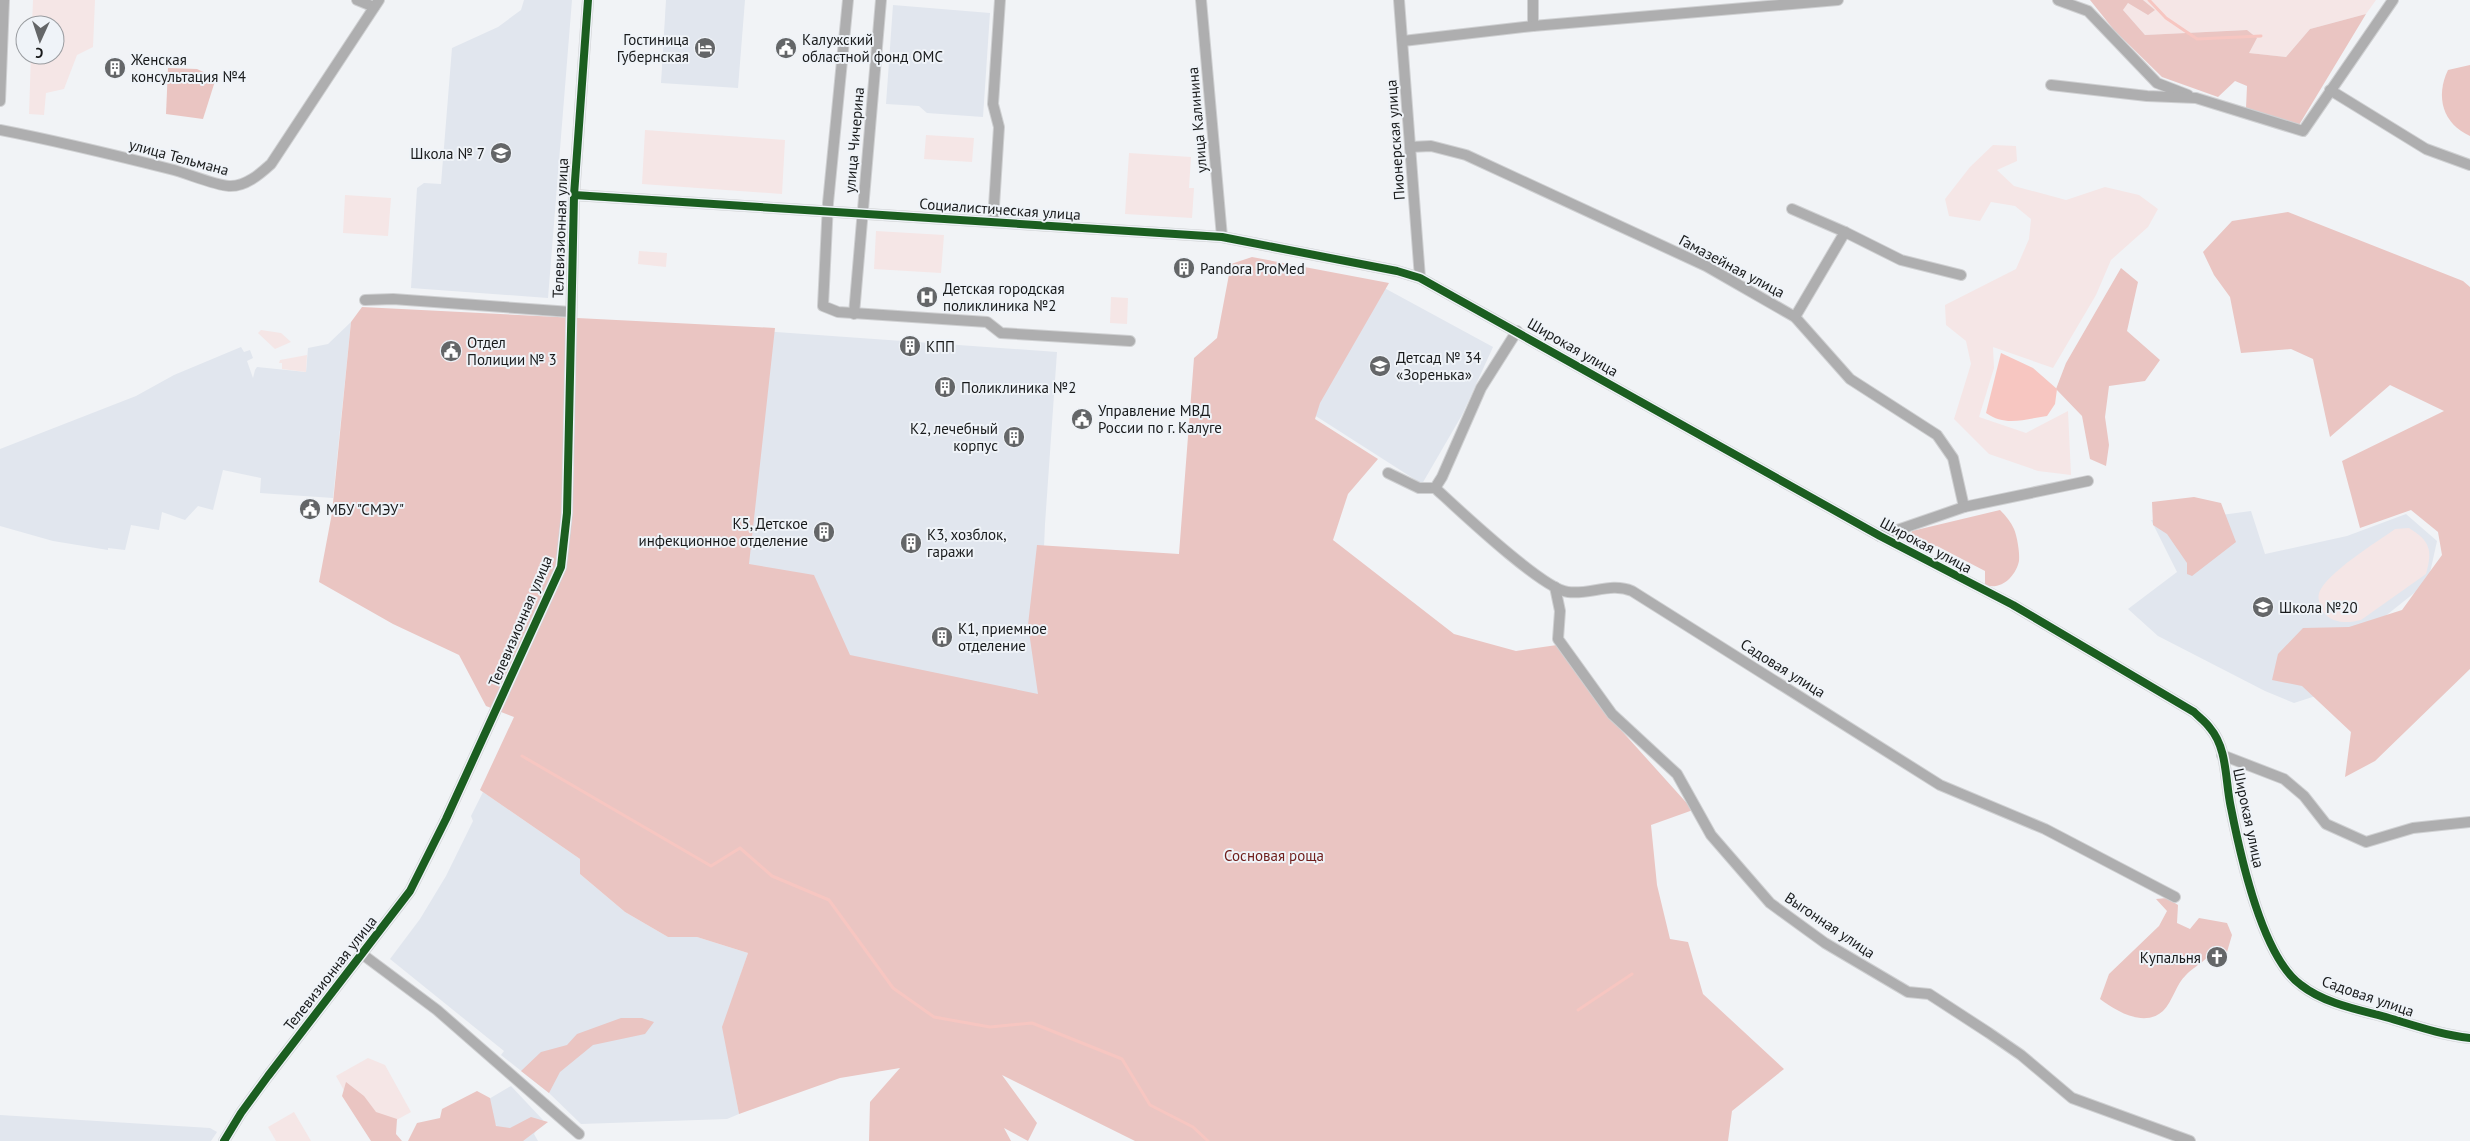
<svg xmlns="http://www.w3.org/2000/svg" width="2470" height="1141" font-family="'PT Sans',sans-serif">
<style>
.built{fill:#e1e6ee}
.green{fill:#f5e6e6}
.forest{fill:#eac5c2}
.water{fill:#f7c6c1}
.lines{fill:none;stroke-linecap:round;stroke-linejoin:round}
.stream{stroke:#f7c6c1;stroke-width:3}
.minor-casing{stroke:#cfd0d2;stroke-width:12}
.minor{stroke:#aeaeaf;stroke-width:10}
.cycleway-casing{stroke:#eff3f8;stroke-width:11}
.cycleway{stroke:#1b5e20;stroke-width:8}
.labels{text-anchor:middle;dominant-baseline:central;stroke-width:4;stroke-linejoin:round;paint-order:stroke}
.poi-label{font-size:15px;fill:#181a1b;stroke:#eff3f8;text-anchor:start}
.street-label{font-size:15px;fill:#181a1b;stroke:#eff3f8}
.park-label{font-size:15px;fill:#6e1d1a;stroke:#eff3f8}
</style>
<rect width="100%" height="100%" fill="#f1f3f6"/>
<!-- built -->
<g class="built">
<path d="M524 0H572L548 298 411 288 417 188 424 183 441 184 452 48 498 27 521 10Z"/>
<path d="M666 0H745L738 88 661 83Z"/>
<path d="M893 5 990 13 983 117 927 113 919 106 886 104Z"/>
<path d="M1377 284 1493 347 1462 415 1422 484 1269 386Z"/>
<path d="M351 322 333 498 260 493 261 478 223 470 213 510 198 506 185 520 162 512 159 530 131 525 125 550 108 548V550L53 541 0 526V449L136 396 174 375 241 347 244 352 250 350 253 358 247 361 253 378 255 370 257 367 306 372 308 348 328 344Z"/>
<path d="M734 329 1057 352 1045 524 1040 640V703L822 664 600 571Z"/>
<path d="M2251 511 2265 554 2347 536 2406 514 2437 541 2428 582 2344 649 2331 691 2294 703 2265 691 2158 636 2128 609 2177 572 2151 520 2199 518Z"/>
<path d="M483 792 580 859V874L625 912 668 937H697L748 953 723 1027 739 1114 727 1119 581 1124 549 1093 501 1055 504 1051 390 959 420 919 446 876 473 821 471 816Z"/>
<path d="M511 1086 543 1120 534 1134 538 1141H506L482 1103Z"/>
<path d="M0 1115 210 1128 217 1132 211 1141H0Z"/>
</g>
<!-- green -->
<g class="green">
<path d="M33 0H95L93 47 77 55 64 89 46 93 44 115 29 114 31 55H55V25H32Z"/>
<path d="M2143 0H2376L2366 14 2310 29 2286 57 2249 53 2247 30 2145 35 2123 10 2128 3 2154 10Z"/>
<path d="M645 130 785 140 782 194 642 184Z"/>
<path d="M926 135 974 138 972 162 924 159Z"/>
<path d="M1993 145 2016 146 2017 161 1997 170 2014 186 2066 200 2105 187 2139 195 2158 209 2148 227 2111 260 2096 295 2053 368 1993 347 1994 368 1979 417 2026 433 2068 411 2071 475 2038 471 1989 454 1954 419 1971 364 1966 341 1946 325 1945 305 2016 269 2029 239 2031 219 2015 206 1991 202 1980 221 1949 216 1945 199 1970 167Z"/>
<path d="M1129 153 1191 157 1189 188H1194L1192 218 1125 214Z"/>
<path d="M345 195 391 198 388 236 343 233Z"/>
<path d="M876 231 944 235 941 273 874 269Z"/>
<path d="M639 251 667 253 666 267 638 264Z"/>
<path d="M1111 297 1128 298 1127 324 1110 323Z"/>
<path d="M261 330 281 333 291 342 275 349 258 333Z"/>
<path d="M307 355 306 372 282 369V363H279L280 360Z"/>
<path d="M2409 528C2430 541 2433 550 2426 574L2361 620C2350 623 2334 624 2325 614 2321 609 2317 599 2319 593 2326 573 2377 542 2395 529Z"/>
<path d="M368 1058 385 1065 411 1112 369 1135 336 1076Z"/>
<path d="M294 1112 311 1141H276L268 1127Z"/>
</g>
<!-- forest -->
<g class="forest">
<path d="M2090 0H2143L2155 10 2148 15 2128 3 2123 10 2145 35 2247 30 2257 38 2249 53 2286 57 2310 29 2366 14 2299 125 2246 108 2247 86 2235 81 2218 97 2162 77 2114 30Z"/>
<path d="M2470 65V136C2443 124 2435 97 2448 70Z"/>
<path d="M168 68 197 69 216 78 203 119 166 114Z"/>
<path d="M2288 212 2463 281 2470 287V669L2375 761 2345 777 2351 732 2302 686 2272 680 2278 654 2303 628 2349 627 2402 610 2442 555 2438 532 2411 510 2360 528 2342 461 2444 411 2390 385 2330 437 2313 359 2291 349 2241 353 2230 297 2214 275 2203 252 2232 221Z"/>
<path d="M1252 257 1389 283 1320 403 1315 419 1378 459 1348 494 1333 540 1454 634 1516 651 1557 645 1611 719 1693 810 1651 825 1657 885 1670 939 1688 942 1703 994 1784 1069 1732 1111 1728 1141H1135L1002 1075 1037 1123 1028 1141 1004 1128 1011 1141H869L870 1102 900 1068 840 1078 739 1114 722 1027 748 953 697 937H668L625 912 580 874V859L480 790 514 717 486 706 459 655 393 624 319 582 332 513 351 322 362 307 775 328 749 564 814 575 850 655 1038 694 1028 625 1037 545 1179 554 1194 358 1217 338 1231 264Z"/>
<path d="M2121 268 2138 282 2127 331 2160 360 2145 381 2109 386 2105 417 2109 445 2106 466 2090 459 2082 416 2056 389 2066 363Z"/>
<path d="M2194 497 2221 503 2236 542 2192 576 2187 574V563L2167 534 2153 525 2152 502Z"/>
<path d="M2000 510C2006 516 2011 522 2014 529 2017 536 2020 553 2019 561 2016 576 2001 591 1985 585V571L1937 546 1922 550 1913 547 1910 539 1912 531Z"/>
<path d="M2167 898 2178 905 2177 923 2190 929 2199 918 2227 923 2232 935 2227 952 2214 948C2205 963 2197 964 2186 975 2176 984 2173 1001 2163 1011 2144 1028 2116 1011 2100 999L2109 974 2159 926 2167 911 2156 899Z"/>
<path d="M621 1018H642L654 1022 645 1034 593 1045 560 1072 549 1093 521 1071 541 1052 567 1045 577 1034Z"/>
<path d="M346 1082 364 1096 376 1112 397 1119 396 1134 402 1141H371L342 1096Z"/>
<path d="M477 1091 490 1098 496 1126 510 1128 531 1117 548 1122 523 1141H408L417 1123 440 1118 442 1109Z"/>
</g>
<!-- water -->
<path class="water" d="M2001 353 2033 368 2057 389 2055 404 2047 416C2024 419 2006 427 1986 413Z"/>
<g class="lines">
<!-- stream -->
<g class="stream">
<path d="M2149 0 2166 18 2197 39 2261 36"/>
<path d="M522 756 711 866 740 848 772 876 829 900 893 988 934 1017 990 1027 1032 1023 1122 1059 1150 1105 1193 1127 1208 1141"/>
<path d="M1578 1010 1632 974"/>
</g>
<!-- minor casing -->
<g class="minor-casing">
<g id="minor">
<path d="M357 0 374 7"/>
<path d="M848 0 828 203 823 306 838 312 987 322 1001 333 1130 341"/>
<path d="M1201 0 1222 237"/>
<path d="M1399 0 1420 278"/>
<path d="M1533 0V26"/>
<path d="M2058 0 2088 11 2157 83 2188 95"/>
<path d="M1403 41 1533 26 1838 0"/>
<path d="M2051 85 2147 96 2196 98 2303 131 2393 0"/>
<path d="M2330 90 2426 149 2470 165"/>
<path d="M0 101 4 0"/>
<path d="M0 130C57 141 114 155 170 169 187 173 214 185 229 186 245 187 260 174 271 164L379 0"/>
<path d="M1410 147 1431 146 1466 155 1706 266 1795 317 1850 379 1937 435 1953 458 1964 507"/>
<path d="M574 195 1222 237 1397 271 1420 278 1880 536 2013 605 2194 712C2199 717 2206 722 2210 728 2228 749 2225 782 2231 808 2240 854 2262 957 2301 985 2325 1004 2360 1010 2389 1018 2416 1026 2442 1035 2470 1038"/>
<path d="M1792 209 1845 232 1901 260 1961 275"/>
<path d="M993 222 999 127 993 104 1000 0"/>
<path d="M365 300 393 299 571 312"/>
<path d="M854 314 881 0"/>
<path d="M1795 317 1845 232"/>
<path d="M1388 473 1419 488H1435C1457 508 1542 589 1568 592 1590 595 1611 582 1632 591L1940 785 2045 829 2175 897"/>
<path d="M1435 488 1442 477 1481 388 1517 331"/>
<path d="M1880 536 1964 507 2088 481"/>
<path d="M1555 587 1560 611 1558 639 1612 714 1677 774 1711 835 1770 903 1825 943 1908 992 1929 994 1989 1033 2021 1055 2072 1098 2190 1141"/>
<path d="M2222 755 2284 779 2304 796 2326 824 2366 842 2413 828 2470 822"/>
<path d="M362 954 437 1010 579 1134"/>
<path d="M224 1141 241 1113 268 1076 410 891 446 819 561 567 567 513 574 195 588 0"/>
</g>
</g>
<!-- minor -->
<use href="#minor" class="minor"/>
<!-- cycleway casing -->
<g class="cycleway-casing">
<g id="cycleway">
<path d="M574 195 1222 237 1397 271 1420 278 1880 536 2013 605 2194 712C2199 717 2206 722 2210 728 2228 749 2225 782 2231 808 2240 854 2262 957 2301 985 2325 1004 2360 1010 2389 1018 2416 1026 2442 1035 2470 1038"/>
<path d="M224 1141 241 1113 268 1076 410 891 446 819 561 567 567 513 574 195 588 0"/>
</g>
</g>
<!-- cycleway -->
<use href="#cycleway" class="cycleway"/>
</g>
<!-- icons -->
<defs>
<g id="hotel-disc" transform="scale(1.125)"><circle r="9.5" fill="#646668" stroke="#eff3f8"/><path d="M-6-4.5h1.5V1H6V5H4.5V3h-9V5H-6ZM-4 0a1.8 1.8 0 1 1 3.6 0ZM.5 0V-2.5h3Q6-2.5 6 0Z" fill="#fff"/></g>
<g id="civic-disc" transform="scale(1.125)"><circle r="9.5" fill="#646668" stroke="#eff3f8"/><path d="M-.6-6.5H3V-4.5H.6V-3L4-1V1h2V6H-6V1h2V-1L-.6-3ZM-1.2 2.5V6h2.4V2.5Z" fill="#fff"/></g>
<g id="building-disc" transform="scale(1.125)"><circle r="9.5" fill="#646668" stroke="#eff3f8"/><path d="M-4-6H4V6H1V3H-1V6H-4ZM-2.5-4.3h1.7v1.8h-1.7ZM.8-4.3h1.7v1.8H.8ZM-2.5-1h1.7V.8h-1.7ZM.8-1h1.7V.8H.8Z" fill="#fff"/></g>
<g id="school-disc" transform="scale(1.125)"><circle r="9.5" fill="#646668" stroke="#eff3f8"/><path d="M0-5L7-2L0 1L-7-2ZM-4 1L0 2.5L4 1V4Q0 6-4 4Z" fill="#fff"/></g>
<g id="hospital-disc" transform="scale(1.125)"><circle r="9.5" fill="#646668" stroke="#eff3f8"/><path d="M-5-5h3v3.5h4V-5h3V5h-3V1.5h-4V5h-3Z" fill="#fff"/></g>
<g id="church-disc" transform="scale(1.125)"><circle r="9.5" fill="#646668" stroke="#eff3f8"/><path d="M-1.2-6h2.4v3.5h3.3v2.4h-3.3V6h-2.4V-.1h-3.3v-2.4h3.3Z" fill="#fff"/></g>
</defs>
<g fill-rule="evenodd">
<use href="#hotel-disc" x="705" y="48"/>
<use href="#civic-disc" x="786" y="48"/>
<use href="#building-disc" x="115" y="68"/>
<use href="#school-disc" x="501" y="153"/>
<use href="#building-disc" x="1184" y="268"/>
<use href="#hospital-disc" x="927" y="297"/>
<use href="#building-disc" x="910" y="346"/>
<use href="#civic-disc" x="451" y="351"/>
<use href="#school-disc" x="1380" y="366"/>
<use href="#building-disc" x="945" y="387"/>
<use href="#civic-disc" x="1082" y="419"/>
<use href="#building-disc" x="1014" y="437"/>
<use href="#civic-disc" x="310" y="509"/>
<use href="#building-disc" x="824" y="532"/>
<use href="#building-disc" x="911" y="543"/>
<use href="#school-disc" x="2263" y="607"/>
<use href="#building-disc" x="942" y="637"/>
<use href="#church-disc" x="2217" y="957"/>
</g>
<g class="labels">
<!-- poi labels -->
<g class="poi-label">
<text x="689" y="39" text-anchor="end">Гостиница<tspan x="689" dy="17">Губернская</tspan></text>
<text x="802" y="39">Калужский<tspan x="802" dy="17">областной фонд ОМС</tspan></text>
<text x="131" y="59">Женская<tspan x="131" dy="17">консультация №4</tspan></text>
<text x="485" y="153" text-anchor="end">Школа № 7</text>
<text x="1200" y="268">Pandora ProMed</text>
<text x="943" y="288">Детская городская<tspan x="943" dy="17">поликлиника №2</tspan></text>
<text x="467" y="342">Отдел<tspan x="467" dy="17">Полиции № 3</tspan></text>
<text x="926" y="346">КПП</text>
<text x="1396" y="357">Детсад № 34<tspan x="1396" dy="17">«Зоренька»</tspan></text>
<text x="961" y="387">Поликлиника №2</text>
<text x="1098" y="410">Управление МВД<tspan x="1098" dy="17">России по г. Калуге</tspan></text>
<text x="998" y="428" text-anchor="end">К2, лечебный<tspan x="998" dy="17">корпус</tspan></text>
<text x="326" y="509">МБУ "СМЭУ"</text>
<text x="808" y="523" text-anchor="end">К5, Детское<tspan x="808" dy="17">инфекционное отделение</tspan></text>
<text x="927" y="534">К3, хозблок,<tspan x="927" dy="17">гаражи</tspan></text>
<text x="2279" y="607">Школа №20</text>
<text x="958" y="628">К1, приемное<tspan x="958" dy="17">отделение</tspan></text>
<text x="2201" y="957" text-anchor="end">Купальня</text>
</g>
<!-- street labels -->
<g class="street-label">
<text transform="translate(1197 120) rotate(-95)">улица Калинина</text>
<text transform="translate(854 140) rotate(-85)">улица Чичерина</text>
<text transform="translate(1395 140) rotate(-94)">Пионерская улица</text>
<text transform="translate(179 157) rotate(15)">улица Тельмана</text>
<text transform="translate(1000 209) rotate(4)">Социалистическая улица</text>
<text transform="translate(560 228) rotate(-88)">Телевизионная улица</text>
<text transform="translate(1732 266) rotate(28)">Гамазейная улица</text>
<text transform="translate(1573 347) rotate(30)">Широкая улица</text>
<text transform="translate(1926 545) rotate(28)">Широкая улица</text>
<text transform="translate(520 621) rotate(-67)">Телевизионная улица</text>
<text transform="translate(1783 668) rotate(32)">Садовая улица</text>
<text transform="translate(2249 818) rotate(78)">Широкая улица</text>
<text transform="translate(1830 925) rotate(34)">Выгонная улица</text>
<text transform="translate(330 973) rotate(-52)">Телевизионная улица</text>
<text transform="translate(2368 996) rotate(19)">Садовая улица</text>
</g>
<!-- park labels -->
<g class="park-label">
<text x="1274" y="855">Сосновая роща</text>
</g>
</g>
<!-- north arrow -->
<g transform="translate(40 40) rotate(183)"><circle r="24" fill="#eff3f8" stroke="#999ca0"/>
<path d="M0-4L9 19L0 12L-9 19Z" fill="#646668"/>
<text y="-8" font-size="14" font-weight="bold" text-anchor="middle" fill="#181a1b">С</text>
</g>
</svg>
